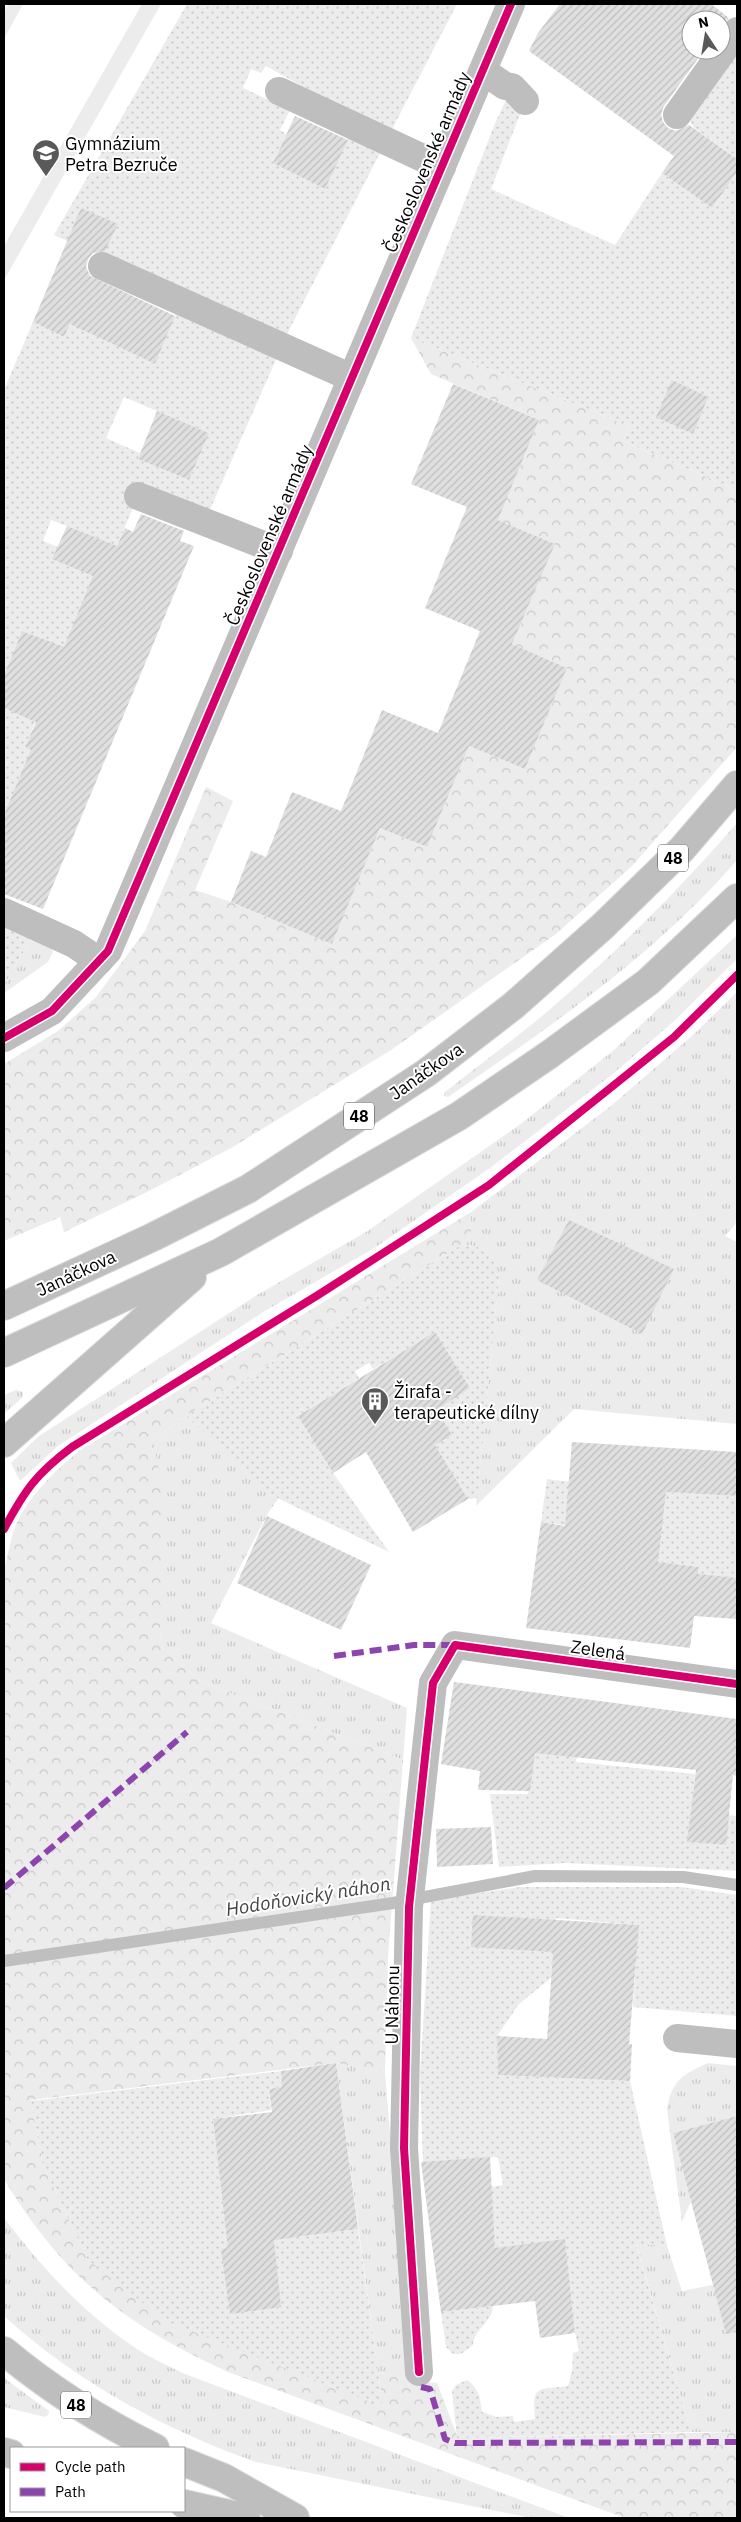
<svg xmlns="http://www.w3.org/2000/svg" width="741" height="2522" font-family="'IBM Plex Sans',sans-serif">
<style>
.grass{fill:url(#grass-tufts)}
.forest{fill:url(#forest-crowns)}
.garden{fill:url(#garden-dots);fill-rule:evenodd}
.pitch{fill:#ececec}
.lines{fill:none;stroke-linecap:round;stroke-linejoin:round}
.stream{stroke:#bfbfbf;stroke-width:12}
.building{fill:url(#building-hatch)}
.major-casing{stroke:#dbdbdb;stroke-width:30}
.minor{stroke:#bebebe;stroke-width:28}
.major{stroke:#bebebe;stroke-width:28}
.quiet{stroke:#8e44ad;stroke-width:6;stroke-dasharray:12 6;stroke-linecap:butt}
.cycleway-casing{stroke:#fff;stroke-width:11}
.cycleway{stroke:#d6006c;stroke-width:8}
.labels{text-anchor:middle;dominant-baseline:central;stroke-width:4;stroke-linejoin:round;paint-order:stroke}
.shield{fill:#fff;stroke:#4c4c4c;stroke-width:1}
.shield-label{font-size:16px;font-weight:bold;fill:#000}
.poi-label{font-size:18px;fill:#000;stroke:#fff;text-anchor:start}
.street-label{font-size:18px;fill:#000;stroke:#fff}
.water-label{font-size:19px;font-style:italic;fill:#444;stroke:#fff}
</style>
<defs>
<pattern id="grass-tufts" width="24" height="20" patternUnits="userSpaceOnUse" patternTransform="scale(1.25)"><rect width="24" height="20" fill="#ececec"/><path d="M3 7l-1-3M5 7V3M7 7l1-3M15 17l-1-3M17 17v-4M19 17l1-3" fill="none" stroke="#c9c9c9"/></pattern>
<pattern id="forest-crowns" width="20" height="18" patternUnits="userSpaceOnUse" patternTransform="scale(1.25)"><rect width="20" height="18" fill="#ececec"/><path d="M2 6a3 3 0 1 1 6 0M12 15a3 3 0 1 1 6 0" fill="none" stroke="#c9c9c9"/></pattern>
<pattern id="garden-dots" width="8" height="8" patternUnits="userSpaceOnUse" patternTransform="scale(1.25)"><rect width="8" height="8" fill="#ececec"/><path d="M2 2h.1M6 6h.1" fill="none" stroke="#c9c9c9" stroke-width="1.8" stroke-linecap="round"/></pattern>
<pattern id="building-hatch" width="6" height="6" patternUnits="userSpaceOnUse" patternTransform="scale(1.25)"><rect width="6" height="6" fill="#dfdfdf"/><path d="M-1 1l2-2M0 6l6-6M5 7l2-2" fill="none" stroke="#bebebe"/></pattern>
</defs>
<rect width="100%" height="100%" fill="#fff"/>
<!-- grass -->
<g class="grass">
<path d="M737 823V860C655 955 551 1026 448 1097L444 1096 445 1092C477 1067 510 1042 541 1017 611 958 677 892 737 823Z"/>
<path d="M737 935V959L673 1022 614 1073 490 1168 376 1247 265 1311 58 1446 20 1481 11 1463 39 1436 257 1295 366 1232 522 1123 614 1050Z"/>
<path d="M31 938 51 946 53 952 48 962 4 993V986Z"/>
<path d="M737 992V1214L735 1225 725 1236 737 1242V1424L574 1409 476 1506 499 1277C495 1255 484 1244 461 1245L471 1235V1212L611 1106 693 1035Z"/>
<path d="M16 1390 23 1392V1397L4 1414V1395Z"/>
<path d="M186 1416 278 1499 268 1513 211 1623 407 1708 403 1760 200 1681 161 1646 153 1441Z"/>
<path d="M336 2063 385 2072 410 2381 378 2372Z"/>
<path d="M708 2063 737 2066V2116L673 2133 691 2201 682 2222 667 2110C671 2081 683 2074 708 2063Z"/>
<path d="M4 2218C45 2271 81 2311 137 2349 152 2359 169 2366 185 2374L569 2518H531L256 2462C165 2430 75 2381 4 2316Z"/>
<path d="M636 2243 667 2246 682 2291 737 2280V2432H691Z"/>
<path d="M4 2378 49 2411 48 2415 45 2417 4 2407Z"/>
</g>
<!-- forest -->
<g class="forest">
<path d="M411 338 630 426 623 441 737 490V747L632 866 556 934 391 1050 231 1148 149 1191 64 1232 60 1217 4 1241V1064L58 1031 96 997 145 931 206 787 233 801 195 890 231 902 332 944 380 828 427 847 469 746 525 769 567 668 512 644 555 544 498 520 539 420 431 374Z"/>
<path d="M471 1212V1235L461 1245 186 1416 153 1441 164 1493 160 1597 161 1646 200 1681 403 1760 388 1957 385 2072 336 2063 31 2100 43 2165 88 2260 383 2406 378 2372 410 2381 437 2383 458 2438 737 2432V2518H625L228 2372C124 2324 63 2277 4 2179V1570C8 1556 10 1539 16 1525 29 1495 54 1472 79 1451Z"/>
</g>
<!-- garden -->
<g class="garden">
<path d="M187 4H457L389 135 266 66 261 73 251 69 243 88 290 110 280 130 286 134 273 163 325 189 349 137 380 153 285 338 54 235Z"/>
<path d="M737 54V159L694 128 689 119Z"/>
<path d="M507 98 522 109 491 189 615 245 662 173 712 208 737 172V490L623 441 630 426 411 338 496 121Z"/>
<path d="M177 311 278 355 208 514 138 496 108 567 87 592 25 747 32 751 5 816 4 708 9 698 4 696V390L33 322 64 337 71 322 91 334 155 364ZM124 397 209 433 189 480 138 459 140 453 106 438ZM51 520 85 533 58 547 43 541ZM22 631 57 645 10 661Z"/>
<path d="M4 926 31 938 4 986Z"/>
<path d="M461 1245C483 1244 496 1255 499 1277L477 1498 468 1499 435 1445 452 1435 437 1410 470 1388 435 1333 373 1369 369 1363 355 1371 359 1378 298 1416 333 1473 389 1552 271 1495 186 1416Z"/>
<path d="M547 1479 586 1484 600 1530 541 1522Z"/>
<path d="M666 1492 737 1496V1578L723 1577 695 1599 699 1567 657 1562Z"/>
<path d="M536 1734 579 1738 576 1762 695 1774 688 1842 725 1845 728 1815 737 1816V1871L565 1863 499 1867 490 1794H528Z"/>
<path d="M520 1887H681L737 1895V2016L633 2007 638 1925 556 1918 551 1978 519 2004 497 2036 498 2075 630 2081 667 2246 636 2244 691 2432 457 2438 452 2391 456 2385 467 2380C479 2388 480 2398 482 2412L497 2417 513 2416 514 2422 535 2419 534 2401 536 2393 542 2389 568 2386 572 2371 573 2353 579 2351 575 2333 565 2240 495 2248 491 2187 503 2185 498 2157 423 2162 420 2075 431 1900Z"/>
<path d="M281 2071 282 2087 269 2089 271 2110 213 2119 222 2196 299 2237 358 2229 383 2407 166 2321 88 2260 43 2165 31 2101Z"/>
<path d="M493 2306C491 2324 474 2329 473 2345L461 2354H453L446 2347 441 2312Z"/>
</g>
<!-- pitch -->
<g class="pitch">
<path d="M8 4H23L4 39V12Z"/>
<path d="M142 4H161L4 280V246Z"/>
</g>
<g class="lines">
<!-- stream -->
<path class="stream" d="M4 1961 393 1903 535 1876 683 1877 737 1885"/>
</g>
<!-- building -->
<g class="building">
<path d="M560 4H711L729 18 721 27V20H691V50H704L664 106 661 114 663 122 668 128 676 131 689 125 737 159V172L712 208 662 173 674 156 529 51 538 33Z"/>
<path d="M295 116 348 140 325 189 273 163Z"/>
<path d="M81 208 118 224 105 251 93 253 88 259 86 267 90 276 175 316 155 364 70 324 64 337 33 322Z"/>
<path d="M672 380 708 397 693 434 656 417Z"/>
<path d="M453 384 539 420 498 520 555 544 512 644 567 668 525 769 469 746 427 847 380 828 332 944 231 902 251 851 266 857 292 792 341 811 382 710 438 733 480 631 425 608 467 507 411 484Z"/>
<path d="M157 411 209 433 189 480 138 459Z"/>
<path d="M141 514 184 531 180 541 194 546 43 909 4 894V815L31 750 25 747 36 722 4 708V676L22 631 64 647 93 576 52 559 67 526 117 546 125 528 133 532Z"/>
<path d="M569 1220 674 1269 642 1334 537 1280Z"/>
<path d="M435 1332 470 1388 437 1410 452 1435 435 1445 468 1499 413 1532 366 1452 333 1473 298 1416Z"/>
<path d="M572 1442 737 1452V1496L666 1492 658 1562 699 1567 698 1574 737 1578V1619L694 1616 690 1648 526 1628 541 1522 565 1526Z"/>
<path d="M267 1516 371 1565 341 1630 237 1583Z"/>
<path d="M454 1682 737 1719V1776L733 1775 726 1845 687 1842 696 1770 535 1753 530 1791 478 1790 480 1771 441 1764Z"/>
<path d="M491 1827 493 1864 437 1867 436 1829Z"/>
<path d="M473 1915 639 1925 629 2044H632L630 2081 498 2075 497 2036 547 2039 553 1952 471 1947Z"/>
<path d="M336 2063 358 2229 274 2240 281 2307 230 2314 221 2249 228 2248 213 2119 272 2112 269 2089 282 2087 281 2071Z"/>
<path d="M737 2116V2332L726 2334 673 2133Z"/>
<path d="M490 2157 495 2248 565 2239 575 2333 540 2338 535 2301 441 2312 421 2162Z"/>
</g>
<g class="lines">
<!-- major casing -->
<g class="major-casing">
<g id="major">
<path d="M4 1306 153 1237 248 1189 426 1073 513 1006 603 926 682 849 737 785"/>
<path d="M4 1353 221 1252 459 1116 550 1054 648 982 737 898"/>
<path d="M4 1443 192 1277"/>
<path d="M4 2351C52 2391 100 2421 155 2448"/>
<path d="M4 2452 11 2454"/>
<path d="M184 2462 224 2478 295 2518"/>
<path d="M184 2504 246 2518"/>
</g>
</g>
<!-- minor -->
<g class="minor">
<path d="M483 71 505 86 512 87 525 101"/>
<path d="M279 91 442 167"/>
<path d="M677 115 737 31"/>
<path d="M102 266 352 378"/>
<path d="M138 496 279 551"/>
<path d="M4 912 74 944 99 961"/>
<path d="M4 1038 52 1011 108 951 511 4"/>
<path d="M677 2038 737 2044"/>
<path d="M419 2372 404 2148 409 1907 433 1683 455 1645 737 1684"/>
</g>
<!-- major -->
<use href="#major" class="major"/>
<!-- quiet -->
<g class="quiet">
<path d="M334 1656 414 1645H455"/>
<path d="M4 1888 187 1732"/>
<path d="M421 2387 430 2389 445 2439 455 2443 737 2442"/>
</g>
<!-- cycleway casing -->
<g class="cycleway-casing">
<g id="cycleway">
<path d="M4 1038 52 1011 108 951 511 4"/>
<path d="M4 1529C25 1490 36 1474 72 1447L318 1295 489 1185 674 1037 737 975"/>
<path d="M419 2372 404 2148 409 1907 433 1683 455 1645 737 1684"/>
</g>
</g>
<!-- cycleway -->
<use href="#cycleway" class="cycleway"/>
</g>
<!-- icons -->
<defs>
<g id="university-pin" transform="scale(1.4375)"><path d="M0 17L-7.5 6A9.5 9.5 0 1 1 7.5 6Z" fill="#595959" stroke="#fff"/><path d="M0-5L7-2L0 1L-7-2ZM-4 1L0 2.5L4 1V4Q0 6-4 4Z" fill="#fff"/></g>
<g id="building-pin" transform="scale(1.4375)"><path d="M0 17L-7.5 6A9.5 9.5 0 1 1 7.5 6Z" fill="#595959" stroke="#fff"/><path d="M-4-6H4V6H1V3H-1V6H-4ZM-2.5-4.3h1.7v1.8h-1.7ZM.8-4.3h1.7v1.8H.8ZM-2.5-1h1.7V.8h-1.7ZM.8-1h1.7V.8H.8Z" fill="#fff"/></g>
</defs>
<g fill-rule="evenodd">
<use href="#university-pin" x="46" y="153"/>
<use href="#building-pin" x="375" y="1401"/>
</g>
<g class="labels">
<!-- shield labels -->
<g class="shield">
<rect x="658" y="844.5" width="30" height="27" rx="4"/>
<rect x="344" y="1102.5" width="30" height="27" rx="4"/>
<rect x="61" y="2391.5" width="30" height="27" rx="4"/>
</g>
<g class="shield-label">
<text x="673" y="858">48</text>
<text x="359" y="1116">48</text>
<text x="76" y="2405">48</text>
</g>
<!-- poi labels -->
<g class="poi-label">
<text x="65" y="143">Gymnázium<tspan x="65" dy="21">Petra Bezruče</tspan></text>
<text x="394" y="1391">Žirafa -<tspan x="394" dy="21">terapeutické dílny</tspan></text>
</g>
<!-- street labels -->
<g class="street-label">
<text transform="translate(427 162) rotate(-67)">Československé armády</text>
<text transform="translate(269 535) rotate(-67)">Československé armády</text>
<text transform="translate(426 1071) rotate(-35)">Janáčkova</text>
<text transform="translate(76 1273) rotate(-25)">Janáčkova</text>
<text transform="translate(598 1650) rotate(8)">Zelená</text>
<text transform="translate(392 2005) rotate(-89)">U Náhonu</text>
</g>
<!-- water labels -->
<g class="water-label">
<text transform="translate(308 1896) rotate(-9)">Hodoňovický náhon</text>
</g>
</g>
<!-- border -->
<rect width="741" height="2522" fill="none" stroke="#000000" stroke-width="10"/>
<!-- legend -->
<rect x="10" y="2447" width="175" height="65" fill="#ffffff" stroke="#999999"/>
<rect x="20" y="2463" width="25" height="8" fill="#d6006c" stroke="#999999"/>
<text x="55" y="2472" font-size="15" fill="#000000">Cycle path</text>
<rect x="20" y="2488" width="25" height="8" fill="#8e44ad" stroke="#999999"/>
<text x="55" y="2497" font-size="15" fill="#000000">Path</text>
<!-- north arrow -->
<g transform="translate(706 35) rotate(348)"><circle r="24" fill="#ffffff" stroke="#999999"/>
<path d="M0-4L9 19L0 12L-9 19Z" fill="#595959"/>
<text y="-8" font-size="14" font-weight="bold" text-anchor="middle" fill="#000000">N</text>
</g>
</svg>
